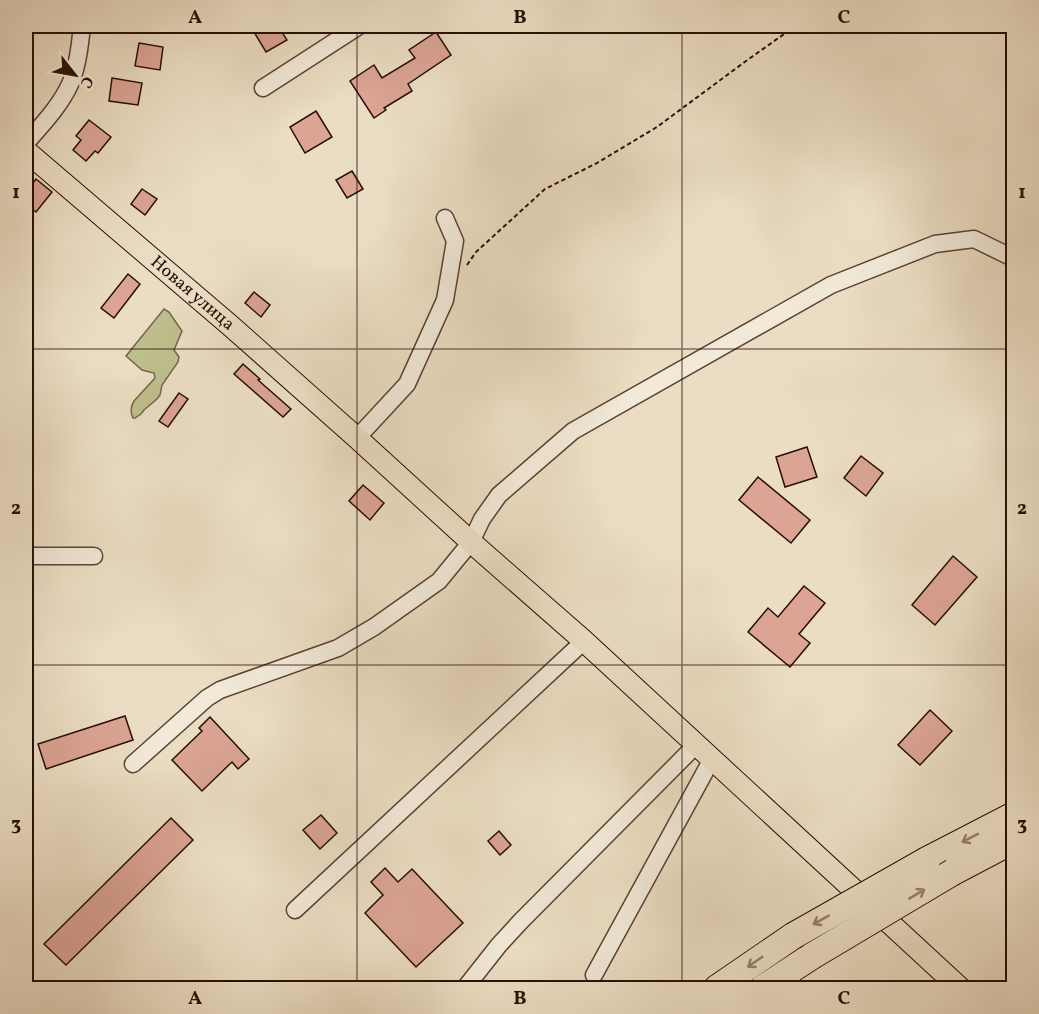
<svg xmlns="http://www.w3.org/2000/svg" width="1039" height="1014" font-family="Vollkorn,serif">
<style>
.green{fill:#bfbf8e;stroke:#74664a;stroke-width:1.5}
.building{fill:#dba494;stroke:#280e05;stroke-width:1.5}
.lines{fill:none;stroke-linecap:round;stroke-linejoin:round}
.minor-casing{stroke:#594234;stroke-width:19}
.major-casing{stroke:#280e05;stroke-width:23}
.highway-casing{stroke:#280e05;stroke-width:28}
.path{stroke:#280e05;stroke-width:2;stroke-dasharray:4.5 3;stroke-linecap:butt}
.minor{stroke:#f2e9d8;stroke-width:16}
.major{stroke:#ebddc3;stroke-width:21}
.highway{stroke:#ebddc3;stroke-width:26}
.highway-bridge-casing{stroke:#280e05;stroke-width:28;stroke-linecap:butt}
.highway-bridge{stroke:#ebddc3;stroke-width:26}
.oneway{stroke:#93806e}
.grid{fill:none;stroke:#280e05;stroke-width:1.5;stroke-opacity:0.55}
.labels{text-anchor:middle;dominant-baseline:central;stroke-width:4.5;stroke-linejoin:round;paint-order:stroke}
.street-label{font-size:18px;fill:#280e05;stroke:#f2e9d8}
.neatline{fill:none;stroke:#280e05;stroke-width:2}
.grid-label{font-size:20px;text-anchor:middle;font-weight:bold;fill:#280e05}
</style>
<rect width="100%" height="100%" fill="#ebddc3"/>
<filter id="stains"><feTurbulence type="fractalNoise" baseFrequency=".00333" numOctaves="4"/><feColorMatrix values="0 0 0 0 .2 0 0 0 0 .09 0 0 0 0 .02 0 0 0 .5 -.17"/></filter>
<radialGradient id="worn" r=".72"><stop offset=".6" stop-color="#630" stop-opacity="0"/><stop offset="1" stop-color="#630" stop-opacity=".3"/></radialGradient>
<!-- green -->
<path class="green" d="M164 309 169 312 182 331 174 350 179 357 178 362 162 385 160 395 157 399 144 410 141 414 135 418H133C130 412 131 406 134 401L155 378 154 373 142 370 126 356Z"/>
<!-- building -->
<g class="building">
<path d="M265 26H278L287 40 266 52 254 32Z"/>
<path d="M436 32 451 55 408 84 412 91 384 108 386 110 374 118 350 81 374 65 382 78 415 58 409 50Z"/>
<path d="M139 43 163 47 160 70 135 66Z"/>
<path d="M112 78 142 83 138 105 109 101Z"/>
<path d="M316 111 332 137 305 153 290 127Z"/>
<path d="M89 120 111 137 98 153 95 151 86 161 73 150 81 140 76 136Z"/>
<path d="M352 171 363 189 347 198 336 180Z"/>
<path d="M36 179 52 192 36 212 26 204V192Z"/>
<path d="M142 189 157 199 145 215 131 204Z"/>
<path d="M128 274 140 284 114 318 101 308Z"/>
<path d="M254 292 270 305 261 317 245 303Z"/>
<path d="M243 364 260 379 258 380 291 409 283 417 234 374Z"/>
<path d="M179 393 188 399 168 427 159 421Z"/>
<path d="M807 447 817 477 785 487 776 457Z"/>
<path d="M861 456 883 473 866 496 844 478Z"/>
<path d="M758 477 810 520 791 543 739 500Z"/>
<path d="M363 485 384 503 370 520 349 501Z"/>
<path d="M953 556 977 577 935 625 912 605Z"/>
<path d="M804 586 825 603 799 634 810 643 790 667 748 632 768 608 778 617Z"/>
<path d="M930 710 952 731 920 765 898 745Z"/>
<path d="M125 716 133 740 46 769 38 744Z"/>
<path d="M210 717 249 759 238 769 232 762 202 791 172 760 202 731 199 728Z"/>
<path d="M321 815 337 833 320 849 303 830Z"/>
<path d="M171 818 193 840 66 965 44 944Z"/>
<path d="M499 831 511 845 500 855 488 841Z"/>
<path d="M385 868 398 882 412 869 463 923 416 967 365 913 383 895 371 882Z"/>
</g>
<g class="lines">
<!-- minor casing -->
<g class="minor-casing">
<g id="minor">
<path d="M263 88 359 26"/>
<path d="M26 143C42 125 61 105 71 82 78 64 80 44 82 26"/>
<path d="M357 438 407 384 445 300 455 241 445 218"/>
<path d="M26 556H94"/>
<path d="M133 764 207 698 220 690 338 648 374 627 439 581 471 542 482 519 499 495 573 431 831 285 935 244 974 239 1011 257 1014 259"/>
<path d="M295 910 584 641"/>
<path d="M594 975 712 759"/>
<path d="M465 988 499 945 521 921 697 744"/>
</g>
</g>
<!-- major casing -->
<g class="major-casing">
<g id="major">
<path id="s1" d="M26 151 232 327 357 438 471 542 584 641 960 988"/>
</g>
</g>
<!-- highway casing -->
<g class="highway-casing">
<g id="highway">
<path d="M927 860 1014 815"/>
<path d="M953 872 1014 840"/>
<path d="M717 988 793 936"/>
<path d="M763 988 812 956"/>
</g>
</g>
<!-- path -->
<path class="path" d="M467 265 476 252 545 189 597 163 657 127 746 61 794 27"/>
<!-- minor -->
<use href="#minor" class="minor"/>
<!-- major -->
<use href="#major" class="major"/>
<!-- highway -->
<use href="#highway" class="highway"/>
<!-- highway-bridge casing -->
<g class="highway-bridge-casing">
<g id="highway-bridge">
<path d="M793 936 927 860"/>
<path d="M812 956 953 872"/>
</g>
</g>
<!-- highway-bridge -->
<use href="#highway-bridge" class="highway-bridge"/>
</g>
<!-- one-way arrows -->
<defs><path id="oneway-shaft" d="M-6 0H5M1.5-3L5.5 0L1.5 3" fill="none" stroke-width="1.6" stroke-linecap="round" stroke-linejoin="round" transform="scale(1.5)"/></defs>
<g class="oneway">
<use href="#oneway-shaft" transform="translate(970 838) rotate(153)"/>
<use href="#oneway-shaft" transform="translate(917 894) rotate(-31)"/>
<use href="#oneway-shaft" transform="translate(821 920) rotate(151)"/>
<use href="#oneway-shaft" transform="translate(755 962) rotate(145)"/>
</g>
<!-- grid -->
<path class="grid" d="M357 26V988M682 26V988M26 349H1014M26 665H1014"/>
<g class="labels">
<!-- street labels -->
<g class="street-label">
<text stroke="none"><textPath href="#s1" startOffset="219">Новая улица</textPath></text>
</g>
</g>
<!-- margin -->
<rect width="1039" height="1014" fill="none" stroke="#ebddc3" stroke-width="66"/>
<!-- north arrow -->
<g transform="translate(75 75) rotate(121)" stroke="#f2e9d8" stroke-width="4.5" paint-order="stroke">
<path d="M0-4.5L10 22L0 15L-10 22Z" fill="#280e05"/>
<text y="-9" font-size="16" font-weight="bold" text-anchor="middle" fill="#280e05">С</text>
</g>
<rect x="33" y="33" width="973" height="948" class="neatline"/>
<g class="grid-label">
<text x="195" y="23">A</text>
<text x="520" y="23">B</text>
<text x="844" y="23">C</text>
<text x="16" y="198">1</text>
<text x="1022" y="198">1</text>
<text x="16" y="514">2</text>
<text x="1022" y="514">2</text>
<text x="16" y="830">3</text>
<text x="1022" y="830">3</text>
<text x="195" y="1004">A</text>
<text x="520" y="1004">B</text>
<text x="844" y="1004">C</text>
</g>
<rect width="100%" height="100%" filter="url(#stains)"/>
<rect width="100%" height="100%" fill="url(#worn)"/>
</svg>
